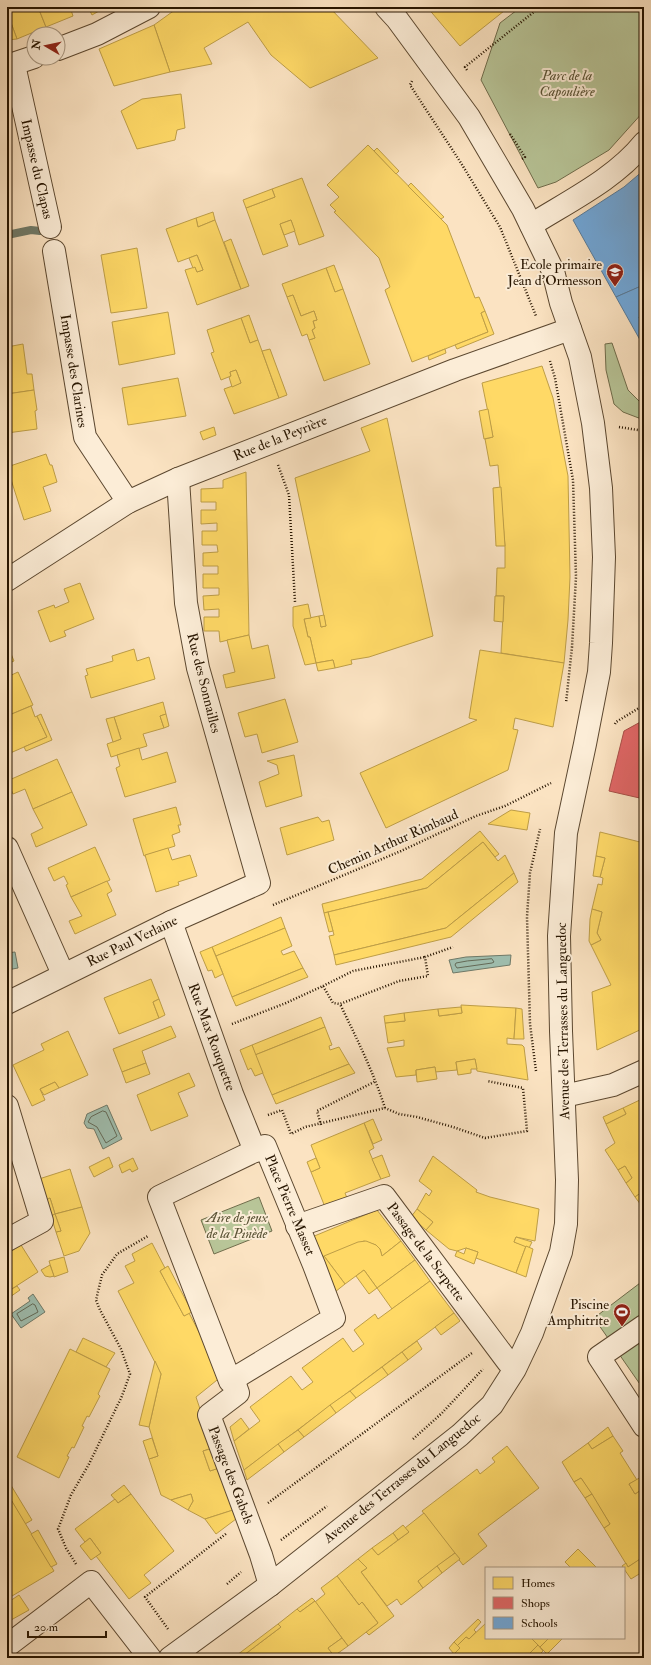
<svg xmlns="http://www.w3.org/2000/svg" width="651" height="1665" font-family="'IM FELL Double Pica',serif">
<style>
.green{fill:#b8c598;stroke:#706d4c}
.water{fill:#9fbeaf;stroke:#6f7a69}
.homes{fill:#ffd966;stroke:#be9e47}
.shops{fill:#e06666;stroke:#a84e47}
.schools{fill:#6fa8dc;stroke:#597c9a}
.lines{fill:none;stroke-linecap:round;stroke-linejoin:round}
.shore{stroke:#636a58;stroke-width:1}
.stream{stroke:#6f7a69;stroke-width:8}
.minor-casing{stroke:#5c4830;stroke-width:24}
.path{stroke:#271500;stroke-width:2.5;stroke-dasharray:1 2;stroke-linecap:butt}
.minor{stroke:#fcedd7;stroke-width:22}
.labels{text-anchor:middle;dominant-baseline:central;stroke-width:4;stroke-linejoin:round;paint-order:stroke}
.park-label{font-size:14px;font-style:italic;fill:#5a5335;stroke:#fcedd7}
.street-label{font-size:14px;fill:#271500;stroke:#fcedd7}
.poi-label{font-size:14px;fill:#271500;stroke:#fcedd7;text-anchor:end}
</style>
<rect width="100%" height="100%" fill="#fbe3c2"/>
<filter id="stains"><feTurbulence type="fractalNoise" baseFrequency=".005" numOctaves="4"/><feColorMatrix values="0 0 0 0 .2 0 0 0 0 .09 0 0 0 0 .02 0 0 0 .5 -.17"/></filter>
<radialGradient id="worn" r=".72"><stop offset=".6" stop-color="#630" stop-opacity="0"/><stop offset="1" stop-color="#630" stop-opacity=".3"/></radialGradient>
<!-- green -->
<g class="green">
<path d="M521 7H644V111L609 150 556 182 538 188 481 80 500 23Z"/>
<path d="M612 343 628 390 644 406V420L623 412 614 404 606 370 605 344Z"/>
<path d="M259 1197 272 1231 214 1254 201 1220Z"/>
<path d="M644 1280V1390L594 1318Z"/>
</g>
<!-- water -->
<g class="water">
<path d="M15 952 18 968 7 970V953Z"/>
<path d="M511 955 510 965 453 973 449 960 466 957Z"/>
<path d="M107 1105 122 1139 103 1149 94 1129 87 1128 84 1123 87 1114Z"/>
<path d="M33 1294 45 1312 21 1328 11 1314 30 1301 28 1298Z"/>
</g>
<!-- homes -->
<g class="homes">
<path d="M7 7H38L46 27 17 39 7 12Z"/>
<path d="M38 7H70L73 16 46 27Z"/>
<path d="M88 7H106L92 15Z"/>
<path d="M179 7H329L378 58 310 88 271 55 248 22 204 48 212 64 170 72 154 25Z"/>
<path d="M427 7H500L504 11 460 46Z"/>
<path d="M7 12 17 39 7 40Z"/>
<path d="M154 25 170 72 114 86 99 49Z"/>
<path d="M181 94 185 128 177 130 175 140 137 149 121 111 142 99Z"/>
<path d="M368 145 447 225 475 298 479 297 485 311 481 313 488 332 412 362 385 290 390 287 379 258 334 212 336 211 330 205 339 197 327 185Z"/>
<path d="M377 148 399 171 396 174 374 151Z"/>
<path d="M302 178 324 236 299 245 291 220 280 224 288 246 263 255 246 208 275 197 272 189Z"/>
<path d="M411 183 444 217 441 219 408 186Z"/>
<path d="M272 189 275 197 246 208 243 200Z"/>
<path d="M213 212 215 220 198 227 196 218Z"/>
<path d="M196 218 198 227 215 220 241 289 197 305 185 270 195 267 197 272 203 270 197 255 178 262 166 229Z"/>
<path d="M291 220 295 231 284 235 280 224Z"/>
<path d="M231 239 249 286 241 289 224 242Z"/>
<path d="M137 248 147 308 111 313 101 255Z"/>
<path d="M197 255 203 270 197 272 195 267 193 268 189 258Z"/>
<path d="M334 265 343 289 335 292 326 268Z"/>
<path d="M326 268 335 292 343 289 370 364 324 381 309 340 315 338 312 330 315 328 313 321 317 320 314 311 301 316 293 295 287 297 282 284Z"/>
<path d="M293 295 301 316 314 311 317 320 313 321 315 328 312 330 315 338 309 340 307 334 302 336 287 297Z"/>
<path d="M485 311 494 334 457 349 455 345 488 332 481 313Z"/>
<path d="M168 312 175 354 119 365 112 322Z"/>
<path d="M249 315 258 340 250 343 241 318Z"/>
<path d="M241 318 250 343 258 340 279 398 234 414 224 389 241 383 236 370 230 372 231 376 221 380 211 353 214 352 207 330Z"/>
<path d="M23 344 27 374H32L34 390 7 394V347Z"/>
<path d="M270 349 287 395 279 398 262 351Z"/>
<path d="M445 349 446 353 429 360 428 356Z"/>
<path d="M542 366 553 398 568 476 570 577 568 620 564 663 501 653 504 596H496L497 568H505V546L498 465 490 466 485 439 493 437 482 383Z"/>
<path d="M236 370 241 383 232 387 229 377 231 376 230 372Z"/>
<path d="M178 378 186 416 128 425 122 388Z"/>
<path d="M34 390 37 410 35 411 37 429 7 433V394Z"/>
<path d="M488 409 493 437 484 439 479 411Z"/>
<path d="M387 418 433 636 369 657 351 660 352 664 335 668 333 660 316 663 310 637H308L304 619 319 616 321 627 326 626 295 478 370 451 361 428Z"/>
<path d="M214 427 216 435 203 440 200 432Z"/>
<path d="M46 454 50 465H52L57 482 43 487 51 511 24 520 7 467Z"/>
<path d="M246 472 249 635 220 642 219 631H204V617H219V609L204 610 203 596 219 595V588H203V574H218V566H203V553L218 552 217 545H202V531H217V523L201 524V510H216V502H201V489L223 488V480Z"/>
<path d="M501 487 505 546H496L493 488Z"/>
<path d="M80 583 94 619 64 631 66 636 50 642 38 611 54 605 55 608 69 602 64 589Z"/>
<path d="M495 596H504L503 622 494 621Z"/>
<path d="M308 604 311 618 304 619 308 637H310L316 663 305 665 293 626V607Z"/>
<path d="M324 615 326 626 321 627 319 616Z"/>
<path d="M249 635 252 649 268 645 275 678 226 688 223 675 235 672 227 640Z"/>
<path d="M7 644 14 661 7 664Z"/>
<path d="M134 649 137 661 149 657 155 679 91 698 85 676 88 675 86 669 113 661 112 656Z"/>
<path d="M480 650 564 663 553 727 515 718 513 729 518 730 508 770 386 828 360 773 477 720 469 718Z"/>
<path d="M333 660 335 668 318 671 316 663Z"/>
<path d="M18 672 33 705 7 716V677Z"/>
<path d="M285 699 298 742 262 753 257 734 245 737 238 713Z"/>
<path d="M163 702 166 714 160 716 164 728 143 734 147 746 111 757 107 744 121 739 114 717Z"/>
<path d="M31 706 35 717 37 716 47 737 8 754 7 751V716Z"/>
<path d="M41 714 52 740 26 751 24 747 47 737 37 716Z"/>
<path d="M166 714 169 726 164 728 160 716Z"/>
<path d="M114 717 121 739 113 742 106 719Z"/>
<path d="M139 748 142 760 167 752 176 782 125 797 116 768 120 766 117 755Z"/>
<path d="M294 755 302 796 266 807 259 782 279 774 277 765 267 761Z"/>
<path d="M57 759 72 792 33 809 25 789 13 794 7 781Z"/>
<path d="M72 792 87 825 36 847 31 834 43 828 33 809Z"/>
<path d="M176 807 181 825H178L180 832 172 835 175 846 144 856 133 819Z"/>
<path d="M511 810 530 813 527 830 488 824Z"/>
<path d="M318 817 322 822 329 820 334 840 287 855 280 828Z"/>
<path d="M480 831 499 854 495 857 483 842 427 888 324 913 322 904 422 879Z"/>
<path d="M600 832 644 843V1028L597 1050 592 992 611 985 591 945 601 940 597 933 602 912 592 909 598 884 602 885 603 878 600 877 605 858 596 856Z"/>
<path d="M483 842 498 861 505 855 514 873 446 928 334 955 329 936 334 935 328 912 427 888Z"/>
<path d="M95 847 110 880 71 897 66 885 68 884 64 876 54 881 48 868Z"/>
<path d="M168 848 172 860 190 855 197 876 178 882 179 885 156 892 145 855Z"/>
<path d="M596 856 605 858 600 877 593 876Z"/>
<path d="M514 873 518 882 451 937 336 965 334 955 446 928Z"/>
<path d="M107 881 112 891 107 894 116 915 75 934 69 921 82 916 71 897Z"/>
<path d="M592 909 602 912 597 933 601 940 591 945 589 941 590 919Z"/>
<path d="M328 912 333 931 329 932 324 913Z"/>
<path d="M281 917 285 928 216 956 212 947Z"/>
<path d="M285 928 292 946 281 951 283 955 294 951 303 968 232 997 216 956Z"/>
<path d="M212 947 223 974 215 978 212 970 208 971 200 952Z"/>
<path d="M303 968 308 977 236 1006 232 997Z"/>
<path d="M151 979 159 999 153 1002 159 1018 119 1034 104 998Z"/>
<path d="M159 999 165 1015 159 1018 153 1002Z"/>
<path d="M461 1005 516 1008 514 1039 507 1038V1044L522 1045 524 1047 528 1080 477 1071 475 1059 456 1062 457 1070 435 1072V1067L416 1070V1075L396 1077 387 1048 404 1046V1040L388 1043 385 1023 405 1021 404 1013 438 1009 439 1016 462 1013Z"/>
<path d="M461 1007 462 1013 439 1016 438 1009Z"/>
<path d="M516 1008 522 1009 524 1039H514Z"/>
<path d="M404 1013 405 1021 385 1023 384 1016Z"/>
<path d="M321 1017 325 1027 255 1055 252 1045Z"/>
<path d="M171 1026 176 1037 142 1051 146 1063 122 1072 113 1049Z"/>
<path d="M325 1027 332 1045 329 1046 330 1050 339 1047 349 1064 272 1095 255 1055Z"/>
<path d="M68 1031 88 1075 59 1088 55 1082 40 1089 45 1100 32 1106 13 1065 44 1050 41 1044Z"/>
<path d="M252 1045 263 1073 255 1076 251 1068 248 1070 240 1050Z"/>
<path d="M475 1059 477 1069H471V1073L458 1075 456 1062Z"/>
<path d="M146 1063 150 1074 126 1083 122 1072Z"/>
<path d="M349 1064 355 1073 276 1104 272 1095Z"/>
<path d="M435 1067 437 1079 417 1082 416 1070Z"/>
<path d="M189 1073 195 1086 178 1093 188 1116 151 1131 137 1095Z"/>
<path d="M55 1082 59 1088 44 1095 40 1089Z"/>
<path d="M644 1098V1196L642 1192 635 1197 626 1183 632 1178 625 1166 618 1170 605 1150 615 1143 606 1124 626 1114 623 1108Z"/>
<path d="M623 1108 626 1114 606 1124 603 1117Z"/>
<path d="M373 1119 382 1140 373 1144 364 1123Z"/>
<path d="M364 1123 374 1148 369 1151 381 1179 345 1193 347 1198 325 1207 311 1172 320 1168 311 1145Z"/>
<path d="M382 1155 390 1176 381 1179 372 1159Z"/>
<path d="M433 1156 477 1190 476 1192 490 1197 539 1209 535 1241 516 1237 514 1242 526 1246 516 1273 476 1258 478 1252 466 1248 457 1251 449 1249 426 1230 433 1222 417 1209 426 1193 429 1196 432 1191 419 1181Z"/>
<path d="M109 1157 113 1167 94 1177 89 1167Z"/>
<path d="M133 1158 138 1169 132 1172 130 1169 122 1173 119 1165Z"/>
<path d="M316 1158 320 1168 311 1172 307 1162Z"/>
<path d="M625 1166 632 1178 626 1183 618 1170Z"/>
<path d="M70 1169 82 1207 55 1214 50 1198 46 1200 39 1179Z"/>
<path d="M642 1192 644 1196V1209L635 1197Z"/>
<path d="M50 1198 55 1214 51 1216 46 1200Z"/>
<path d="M82 1207 90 1233 79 1251 64 1256 56 1232 61 1231 55 1214Z"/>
<path d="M417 1209 433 1222 426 1230 411 1217Z"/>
<path d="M377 1210 401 1241 382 1256 380 1249 376 1245 364 1241 321 1258 312 1237Z"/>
<path d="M55 1214 61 1231 56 1232 51 1216Z"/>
<path d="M516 1237 532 1242 529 1248 514 1242Z"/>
<path d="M366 1241 376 1245 380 1249 382 1256 401 1241 415 1260 377 1288 364 1270 345 1284 324 1256 358 1242Z"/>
<path d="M152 1243 165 1268 160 1271 184 1316 189 1313 222 1376 196 1397 213 1448 203 1451 210 1471 219 1468 233 1510 205 1519 188 1510 193 1501 191 1494 171 1500 161 1495 149 1459 158 1456 149 1427 161 1374 118 1291 134 1283 125 1266 135 1261 132 1254Z"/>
<path d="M21 1245 38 1272 7 1292V1254Z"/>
<path d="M526 1246 533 1249 526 1277 516 1273Z"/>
<path d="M466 1248 478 1252 474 1264 455 1256 457 1251 464 1254Z"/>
<path d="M324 1256 345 1284 335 1292 321 1258Z"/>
<path d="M64 1257 68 1272 54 1277 49 1261Z"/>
<path d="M415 1260 430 1281 392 1309 377 1288Z"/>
<path d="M50 1265 54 1276 50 1277 45 1276 41 1270Z"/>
<path d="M168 1266 192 1312 184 1316 160 1271Z"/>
<path d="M364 1270 377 1288 369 1294 356 1276Z"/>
<path d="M430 1281 454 1313 244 1470 234 1441 260 1421 250 1407 291 1376 302 1390 313 1382 302 1368 343 1338 353 1352 364 1344 354 1330 375 1314 378 1319Z"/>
<path d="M17 1286 20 1290 7 1299V1292Z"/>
<path d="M454 1313 460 1321 441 1335 435 1327Z"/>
<path d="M83 1338 115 1353 106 1367 76 1352Z"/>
<path d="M417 1341 422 1349 408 1360 402 1352Z"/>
<path d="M70 1349 110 1369 98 1394 100 1396 89 1417 87 1416 82 1426 84 1427 74 1448 72 1447 67 1456 69 1457 59 1478 17 1457Z"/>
<path d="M402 1352 408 1360 388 1375 382 1367Z"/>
<path d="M155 1361 161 1374 149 1427 139 1425Z"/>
<path d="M382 1367 388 1375 356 1398 350 1391Z"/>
<path d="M350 1391 356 1398 336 1413 330 1405Z"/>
<path d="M330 1405 336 1413 304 1437 298 1430Z"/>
<path d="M241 1418 249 1429 234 1441 230 1427Z"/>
<path d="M608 1427 613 1436 592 1449 588 1443Z"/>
<path d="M298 1430 304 1437 284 1452 278 1444Z"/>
<path d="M613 1436 623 1451 620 1453 637 1480 629 1484 635 1494 644 1488V1557L628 1567 604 1528 610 1524 581 1478 574 1482 562 1462 588 1443 592 1449Z"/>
<path d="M152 1438 158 1456 149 1459 143 1441Z"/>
<path d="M278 1444 284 1452 247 1480 244 1470Z"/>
<path d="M507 1446 539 1488 478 1534 487 1546 463 1565 422 1511 477 1469 480 1474 495 1462 492 1458Z"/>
<path d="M213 1448 219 1468 210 1471 203 1451Z"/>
<path d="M641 1477 644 1482V1488L635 1494 629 1484Z"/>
<path d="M581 1478 592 1494 585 1498 574 1482Z"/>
<path d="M9 1482 32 1520 25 1524 7 1493V1483Z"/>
<path d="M124 1485 131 1494 118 1503 111 1495Z"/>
<path d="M7 1493 54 1571 7 1599Z"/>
<path d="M131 1494 174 1551 144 1575 151 1583 129 1599 96 1556 101 1553 90 1538 85 1542 75 1529 115 1499 118 1503Z"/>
<path d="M191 1494 193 1501 188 1510 171 1500Z"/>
<path d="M592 1494 610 1524 604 1528 585 1498Z"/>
<path d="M233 1510 236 1519 216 1534 205 1519Z"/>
<path d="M424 1513 455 1553 418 1581 423 1588 401 1605 397 1599 387 1606 361 1572 367 1568 358 1559 372 1548 378 1555 409 1532 405 1528Z"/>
<path d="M403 1525 409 1532 398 1540 393 1533Z"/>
<path d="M38 1530 57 1564 51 1567 31 1534Z"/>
<path d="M393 1533 398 1540 378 1555 372 1548Z"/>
<path d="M90 1538 101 1553 91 1560 80 1546Z"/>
<path d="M578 1549 597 1568H571L565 1562Z"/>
<path d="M455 1553 460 1559 442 1573 437 1566Z"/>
<path d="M643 1557 644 1571 631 1579 622 1566 626 1563 628 1567Z"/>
<path d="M358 1559 367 1568 361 1572 394 1616 369 1635 366 1632 378 1623 362 1602 359 1605 337 1576Z"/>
<path d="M437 1566 442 1573 423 1588 418 1581Z"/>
<path d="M337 1576 359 1605 362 1602 378 1623 348 1646 315 1602 325 1594 321 1588Z"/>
<path d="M19 1595 29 1610 11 1620 7 1614V1603Z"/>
<path d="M312 1598 315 1601 300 1612 297 1609Z"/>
<path d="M315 1601 342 1638 328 1648 334 1656 332 1658H240L281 1627 278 1624 297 1609 300 1612Z"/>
<path d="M478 1619 481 1622 474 1630 476 1632 469 1639 466 1637 457 1646 454 1642Z"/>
<path d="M486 1623V1638H531L538 1645 525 1658H453L451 1656 460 1648 457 1646 466 1637 469 1639Z"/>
<path d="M278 1624 281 1627 240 1658H233Z"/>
<path d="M342 1638 348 1646 334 1656 328 1648Z"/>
<path d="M531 1638H549L540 1647Z"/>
<path d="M549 1638H563L547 1654 540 1647Z"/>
<path d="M454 1642 460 1648 454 1654 449 1648Z"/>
<path d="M538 1645 543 1651 536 1658H525Z"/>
</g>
<!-- shops -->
<path class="shops" d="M644 720V799L609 791 624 731Z"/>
<!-- schools -->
<g class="schools">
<path d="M644 170V285L616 297 573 220 624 187Z"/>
<path d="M641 286 644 294V313L639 317 644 331V347L616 297Z"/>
<path d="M644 313V331L639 317Z"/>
</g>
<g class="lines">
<!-- shore -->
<g class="shore">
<path d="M492 959 494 962 492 963 457 968 455 965 456 963 467 961Z"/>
<path d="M103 1111 106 1112 117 1136 106 1143 97 1127 88 1122 91 1117Z"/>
<path d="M33 1304 35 1305 38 1312 21 1321 17 1314Z"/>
</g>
<!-- stream -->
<path class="stream" d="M7 235 31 230 40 231"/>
<!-- minor casing -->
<g class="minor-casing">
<g id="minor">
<path d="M58 49 97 34 149 7"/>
<path d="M14 65 50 227"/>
<path d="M7 66 34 57"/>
<path d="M531 225C569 201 615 179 644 143"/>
<path d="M54 251 85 437 128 502"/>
<path d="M7 580 128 502 178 479 455 370 570 329"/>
<path d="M7 848 63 974"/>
<path d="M171 922 232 1094 255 1151"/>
<path d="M7 1003 171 922 259 883 198 668 186 603 178 479"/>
<path d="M564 1096 613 1085 644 1071"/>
<path d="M7 1106 42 1221 7 1240"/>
<path d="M265 1146 314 1265 334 1318 230 1381 159 1197Z"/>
<path d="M297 1226 384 1196 508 1362"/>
<path d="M644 1326 599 1357 644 1426"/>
<path d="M233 1379 238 1393 209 1415 261 1555 270 1585"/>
<path d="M7 1646 91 1582 150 1658"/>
<path d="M170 1658 270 1585 460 1435 492 1405 515 1369 532 1333 561 1252 566 1224 567 1180 561 1031 559 936 566 833 585 744 599 672 601 643 604 557 601 488 593 423 580 357 561 303 553 271 523 209 469 117 397 19 386 7"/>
</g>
</g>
<!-- path -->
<g class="path">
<path d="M467 70 465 67 540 7"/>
<path d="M412 81 410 85 461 163 500 227 536 316"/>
<path d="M510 134 525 157 522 159"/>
<path d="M550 361 555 378 573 480 576 577 572 647 566 703"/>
<path d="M619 427 644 431"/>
<path d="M278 465 289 495 295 602"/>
<path d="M615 724 616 722 644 705"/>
<path d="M273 905 401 851 476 816 505 806 551 783"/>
<path d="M323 986 353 971 425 957"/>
<path d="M232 1024 286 1003 323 986 333 1003 340 1004"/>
<path d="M536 1071 530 1024 527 917 530 873 540 829"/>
<path d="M385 1108C373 1071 357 1039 340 1004L399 981 428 976 425 957 453 947"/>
<path d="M268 1115 282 1110 291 1134 305 1127 385 1108 399 1114 417 1117 453 1127 485 1138 527 1131 523 1088 487 1081"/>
<path d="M321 1125 317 1111 376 1081"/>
<path d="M413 1439 442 1413 483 1369"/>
<path d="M268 1503 472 1353"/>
<path d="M281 1540 327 1506"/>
<path d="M76 1564 66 1548 58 1529 71 1495 89 1464 122 1396 130 1374 121 1349 100 1310 96 1300 102 1275 117 1254 148 1236"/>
<path d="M227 1584 241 1572"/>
<path d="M168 1629 145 1597 227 1533"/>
</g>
<!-- minor -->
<use href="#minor" class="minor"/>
</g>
<!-- icons -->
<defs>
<g id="school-pin" transform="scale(0.9)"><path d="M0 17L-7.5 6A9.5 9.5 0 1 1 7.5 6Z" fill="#8f2418" stroke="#fcedd7"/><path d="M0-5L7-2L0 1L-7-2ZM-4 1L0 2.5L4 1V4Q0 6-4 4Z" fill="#fff"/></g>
<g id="stadium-pin" transform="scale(0.9)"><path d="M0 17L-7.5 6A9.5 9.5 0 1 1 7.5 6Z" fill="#8f2418" stroke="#fcedd7"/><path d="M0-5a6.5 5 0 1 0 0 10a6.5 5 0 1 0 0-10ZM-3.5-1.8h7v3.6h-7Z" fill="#fff"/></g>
</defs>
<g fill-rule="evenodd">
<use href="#school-pin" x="615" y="272"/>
<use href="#stadium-pin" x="622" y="1312"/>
</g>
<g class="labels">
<!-- park labels -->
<g class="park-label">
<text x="567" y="75">Parc de la<tspan x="567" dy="16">Capoulière</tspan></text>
<text x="237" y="1217">Aire de jeux<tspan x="237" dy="16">de la Pinède</tspan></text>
</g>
<!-- street labels -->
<g class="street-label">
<text transform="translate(37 169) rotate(77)">Impasse du Clapas</text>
<text transform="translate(74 371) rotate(81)">Impasse des Clarines</text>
<text transform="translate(280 438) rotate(-22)">Rue de la Peyrière</text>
<text transform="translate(204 683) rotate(76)">Rue des Sonnailles</text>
<text transform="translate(393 842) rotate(-24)">Chemin Arthur Rimbaud</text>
<text transform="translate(132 941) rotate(-26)">Rue Paul Verlaine</text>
<text transform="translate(563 1021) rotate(-91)">Avenue des Terrasses du Languedoc</text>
<text transform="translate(212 1037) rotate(70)">Rue Max Rouquette</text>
<text transform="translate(290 1205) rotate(67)">Place Pierre Masset</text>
<text transform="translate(426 1252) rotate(53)">Passage de la Serpette</text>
<text transform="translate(231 1475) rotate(69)">Passage des Gabels</text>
<text transform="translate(402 1478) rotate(-39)">Avenue des Terrasses du Languedoc</text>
</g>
<!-- poi labels -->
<g class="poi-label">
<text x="602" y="264">Ecole primaire<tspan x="602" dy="16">Jean d'Ormesson</tspan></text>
<text x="609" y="1304">Piscine<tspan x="609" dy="16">Amphitrite</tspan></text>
</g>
</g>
<!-- margin -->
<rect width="651" height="1665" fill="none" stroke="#fbe3c2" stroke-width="24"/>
<rect x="8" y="8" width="635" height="1649" fill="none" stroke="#271500" stroke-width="2"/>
<rect x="12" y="12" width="627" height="1641" fill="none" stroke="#271500"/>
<!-- legend -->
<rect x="485" y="1567" width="140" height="72" fill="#fcedd7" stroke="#a79781"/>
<rect x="493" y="1577" width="20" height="12" fill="#ffd966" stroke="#a79781"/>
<text x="521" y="1587" font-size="12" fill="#271500">Homes</text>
<rect x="493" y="1597" width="20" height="12" fill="#e06666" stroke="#a79781"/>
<text x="521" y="1607" font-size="12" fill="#271500">Shops</text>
<rect x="493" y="1617" width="20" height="12" fill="#6fa8dc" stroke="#a79781"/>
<text x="521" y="1627" font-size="12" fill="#271500">Schools</text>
<!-- north arrow -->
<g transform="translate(46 46) rotate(279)"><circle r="19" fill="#fcedd7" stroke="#a79781"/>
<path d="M0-3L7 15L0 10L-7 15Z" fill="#8f2418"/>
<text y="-6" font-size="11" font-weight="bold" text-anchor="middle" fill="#271500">N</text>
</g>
<!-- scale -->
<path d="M28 1631v6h78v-6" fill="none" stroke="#271500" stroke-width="2"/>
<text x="34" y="1631" font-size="12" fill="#271500" stroke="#fcedd7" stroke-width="3" paint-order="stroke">20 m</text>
<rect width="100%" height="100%" filter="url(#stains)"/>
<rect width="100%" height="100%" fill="url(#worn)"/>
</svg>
